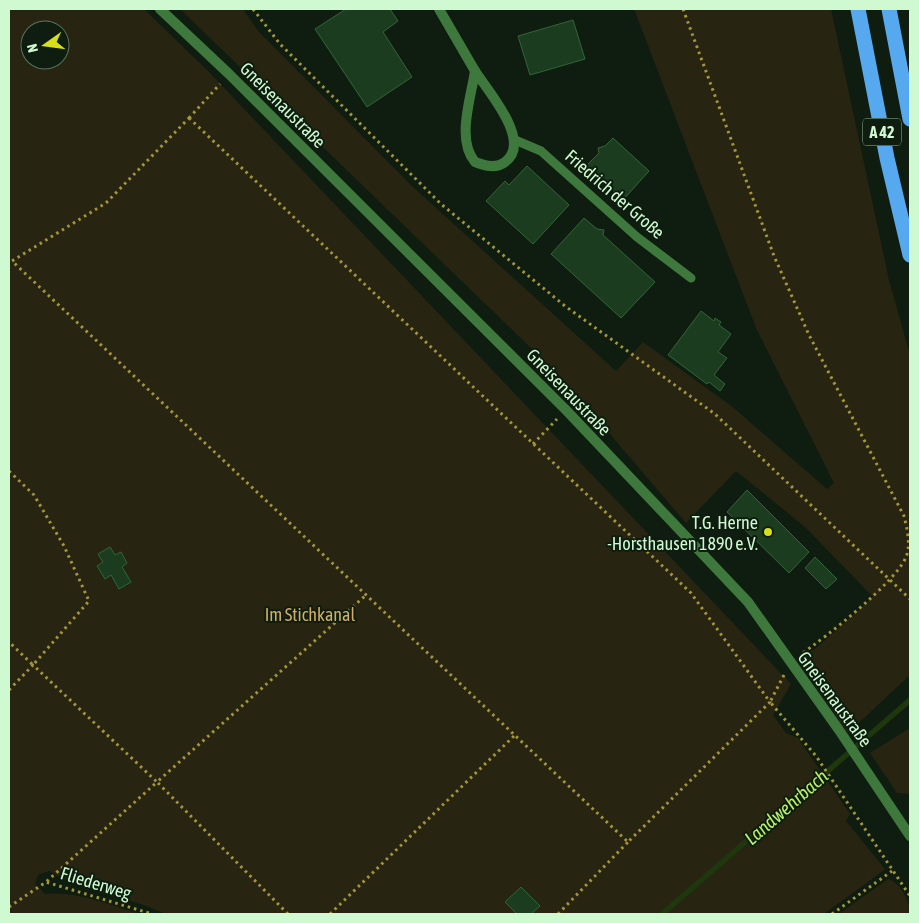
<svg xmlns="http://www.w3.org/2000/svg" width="919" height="923" font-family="'Asap Condensed',sans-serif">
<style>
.green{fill:#272412;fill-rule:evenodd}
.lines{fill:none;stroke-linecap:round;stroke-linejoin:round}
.stream{stroke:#1f370d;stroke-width:5.5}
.building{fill:#1c3c20;stroke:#306637}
.path{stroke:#a49639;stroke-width:3;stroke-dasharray:2.5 4;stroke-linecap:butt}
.lane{stroke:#3f783d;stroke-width:9}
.street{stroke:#3f783d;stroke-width:10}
.highway{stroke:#56a9ee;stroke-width:15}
.poi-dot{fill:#d9df16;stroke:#0e1d0f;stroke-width:2}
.labels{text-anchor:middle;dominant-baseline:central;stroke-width:4;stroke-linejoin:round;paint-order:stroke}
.shield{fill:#0e1d0f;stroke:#95b897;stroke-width:1}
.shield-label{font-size:16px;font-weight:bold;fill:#cffad1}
.street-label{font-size:18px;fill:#cffad1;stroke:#0e1d0f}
.poi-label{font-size:18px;fill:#cffad1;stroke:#0e1d0f;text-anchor:end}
.park-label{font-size:18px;fill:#d2af63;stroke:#0e1d0f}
.water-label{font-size:19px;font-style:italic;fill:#baf067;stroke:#0e1d0f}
</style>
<rect width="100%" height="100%" fill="#0e1d0f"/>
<!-- green -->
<g class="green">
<path d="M9 9H144L210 73 791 684 773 715 786 733 798 738 850 814 846 821 885 869 883 871 824 914H166C128 896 84 893 49 871L38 875 35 884 45 894C77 891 110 905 140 914H9ZM30 30H60V60H30Z"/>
<path d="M180 9H243L258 31 413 187 616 371 643 342 734 408 827 489 834 483 756 328 634 9H831L889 280 910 355V675L848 733 801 666 799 660 820 645 873 597 805 527 736 471 686 523 562 378Z"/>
<path d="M910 728V796L909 794 897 793 870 753Z"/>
<path d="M888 879C901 882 910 903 910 914H839Z"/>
</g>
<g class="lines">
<!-- stream -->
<path class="stream" d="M662 914 910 700"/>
</g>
<!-- building -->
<g class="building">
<path d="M346 9H390L398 21 383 32 412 77 367 107 315 29Z"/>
<path d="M573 20 585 59 530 75 518 36Z"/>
<path d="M613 138 649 171 623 200 586 166 599 153 598 148 605 146Z"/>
<path d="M527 166 569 205 533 244 486 201 505 181 509 185Z"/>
<path d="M584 218 597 229 604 230 603 235 655 282 621 318 551 254Z"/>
<path d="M701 311 714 321 715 318 721 322 719 325 731 334 718 352 727 358 714 375 725 384 720 391 709 382 707 384 668 355Z"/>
<path d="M747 490 809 552 789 573 727 512Z"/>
<path d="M110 547 115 555 121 552 127 563 122 567 131 582 119 589 111 575 105 579 97 566 103 562 98 554Z"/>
<path d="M815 557 837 579 826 589 805 568Z"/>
<path d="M521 887 540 906 531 914H517L505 902Z"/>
</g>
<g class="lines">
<!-- path -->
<g class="path">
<path d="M253 9 280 44 441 204 565 306 715 414 910 599"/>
<path d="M683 9 774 256 809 335 904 516C907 528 911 545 906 557 896 582 825 638 801 654"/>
<path d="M189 118 691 593 770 702 628 842 12 261 106 203Z"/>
<path d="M189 118 220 84"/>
<path d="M533 444 557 419"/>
<path d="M9 471 34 495 64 546 89 601 33 665 9 642"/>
<path d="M784 675 770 702 816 756 910 896"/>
<path d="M9 690 33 665 157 782 46 882"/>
<path d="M9 907 46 882 152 914"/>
<path d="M288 914 157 782 366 595"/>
<path d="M330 914 514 736"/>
<path d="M558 914 628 842"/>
<path d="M832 914 892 871"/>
</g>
<!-- lane -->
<path class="lane" d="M515 140 541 151 637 237 691 278"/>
<!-- street -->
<g class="street">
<path d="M160 9 229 74 566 410 748 602 839 730 910 836"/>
<path d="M439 9 475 71"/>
<path d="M475 71C488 91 533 142 505 162 496 169 485 166 475 162 456 140 471 98 475 71Z"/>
</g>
<!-- highway -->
<g class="highway">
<path d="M858 9 887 158 910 255"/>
<path d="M889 9 910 119"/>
</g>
</g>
<!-- markers -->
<circle class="poi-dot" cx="768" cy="532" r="5"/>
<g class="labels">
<!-- shield labels -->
<rect class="shield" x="863" y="118.5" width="38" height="27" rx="4"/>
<g class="shield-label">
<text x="882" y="132">A 42</text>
</g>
<!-- street labels -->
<g class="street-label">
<text transform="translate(283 105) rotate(45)">Gneisenaustraße</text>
<text transform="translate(615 194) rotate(41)">Friedrich der Große</text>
<text transform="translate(569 392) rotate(46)">Gneisenaustraße</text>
<text transform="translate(835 699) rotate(54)">Gneisenaustraße</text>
<text transform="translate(96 883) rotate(17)">Fliederweg</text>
</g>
<!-- poi labels -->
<g class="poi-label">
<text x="758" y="522">T.G. Herne<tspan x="758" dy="21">-Horsthausen 1890 e.V.</tspan></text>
</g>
<!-- park labels -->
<g class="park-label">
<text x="310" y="614">Im Stichkanal</text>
</g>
<!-- water labels -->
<g class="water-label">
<text transform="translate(786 807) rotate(-41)">Landwehrbach</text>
</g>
</g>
<!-- border -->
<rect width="919" height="923" fill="none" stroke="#cffad1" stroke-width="20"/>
<!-- north arrow -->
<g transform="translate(45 45) rotate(256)"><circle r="24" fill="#0e1d0f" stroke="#5b755d"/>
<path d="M0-4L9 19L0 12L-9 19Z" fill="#d9df16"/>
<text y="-8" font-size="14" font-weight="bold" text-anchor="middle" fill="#cffad1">N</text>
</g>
</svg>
